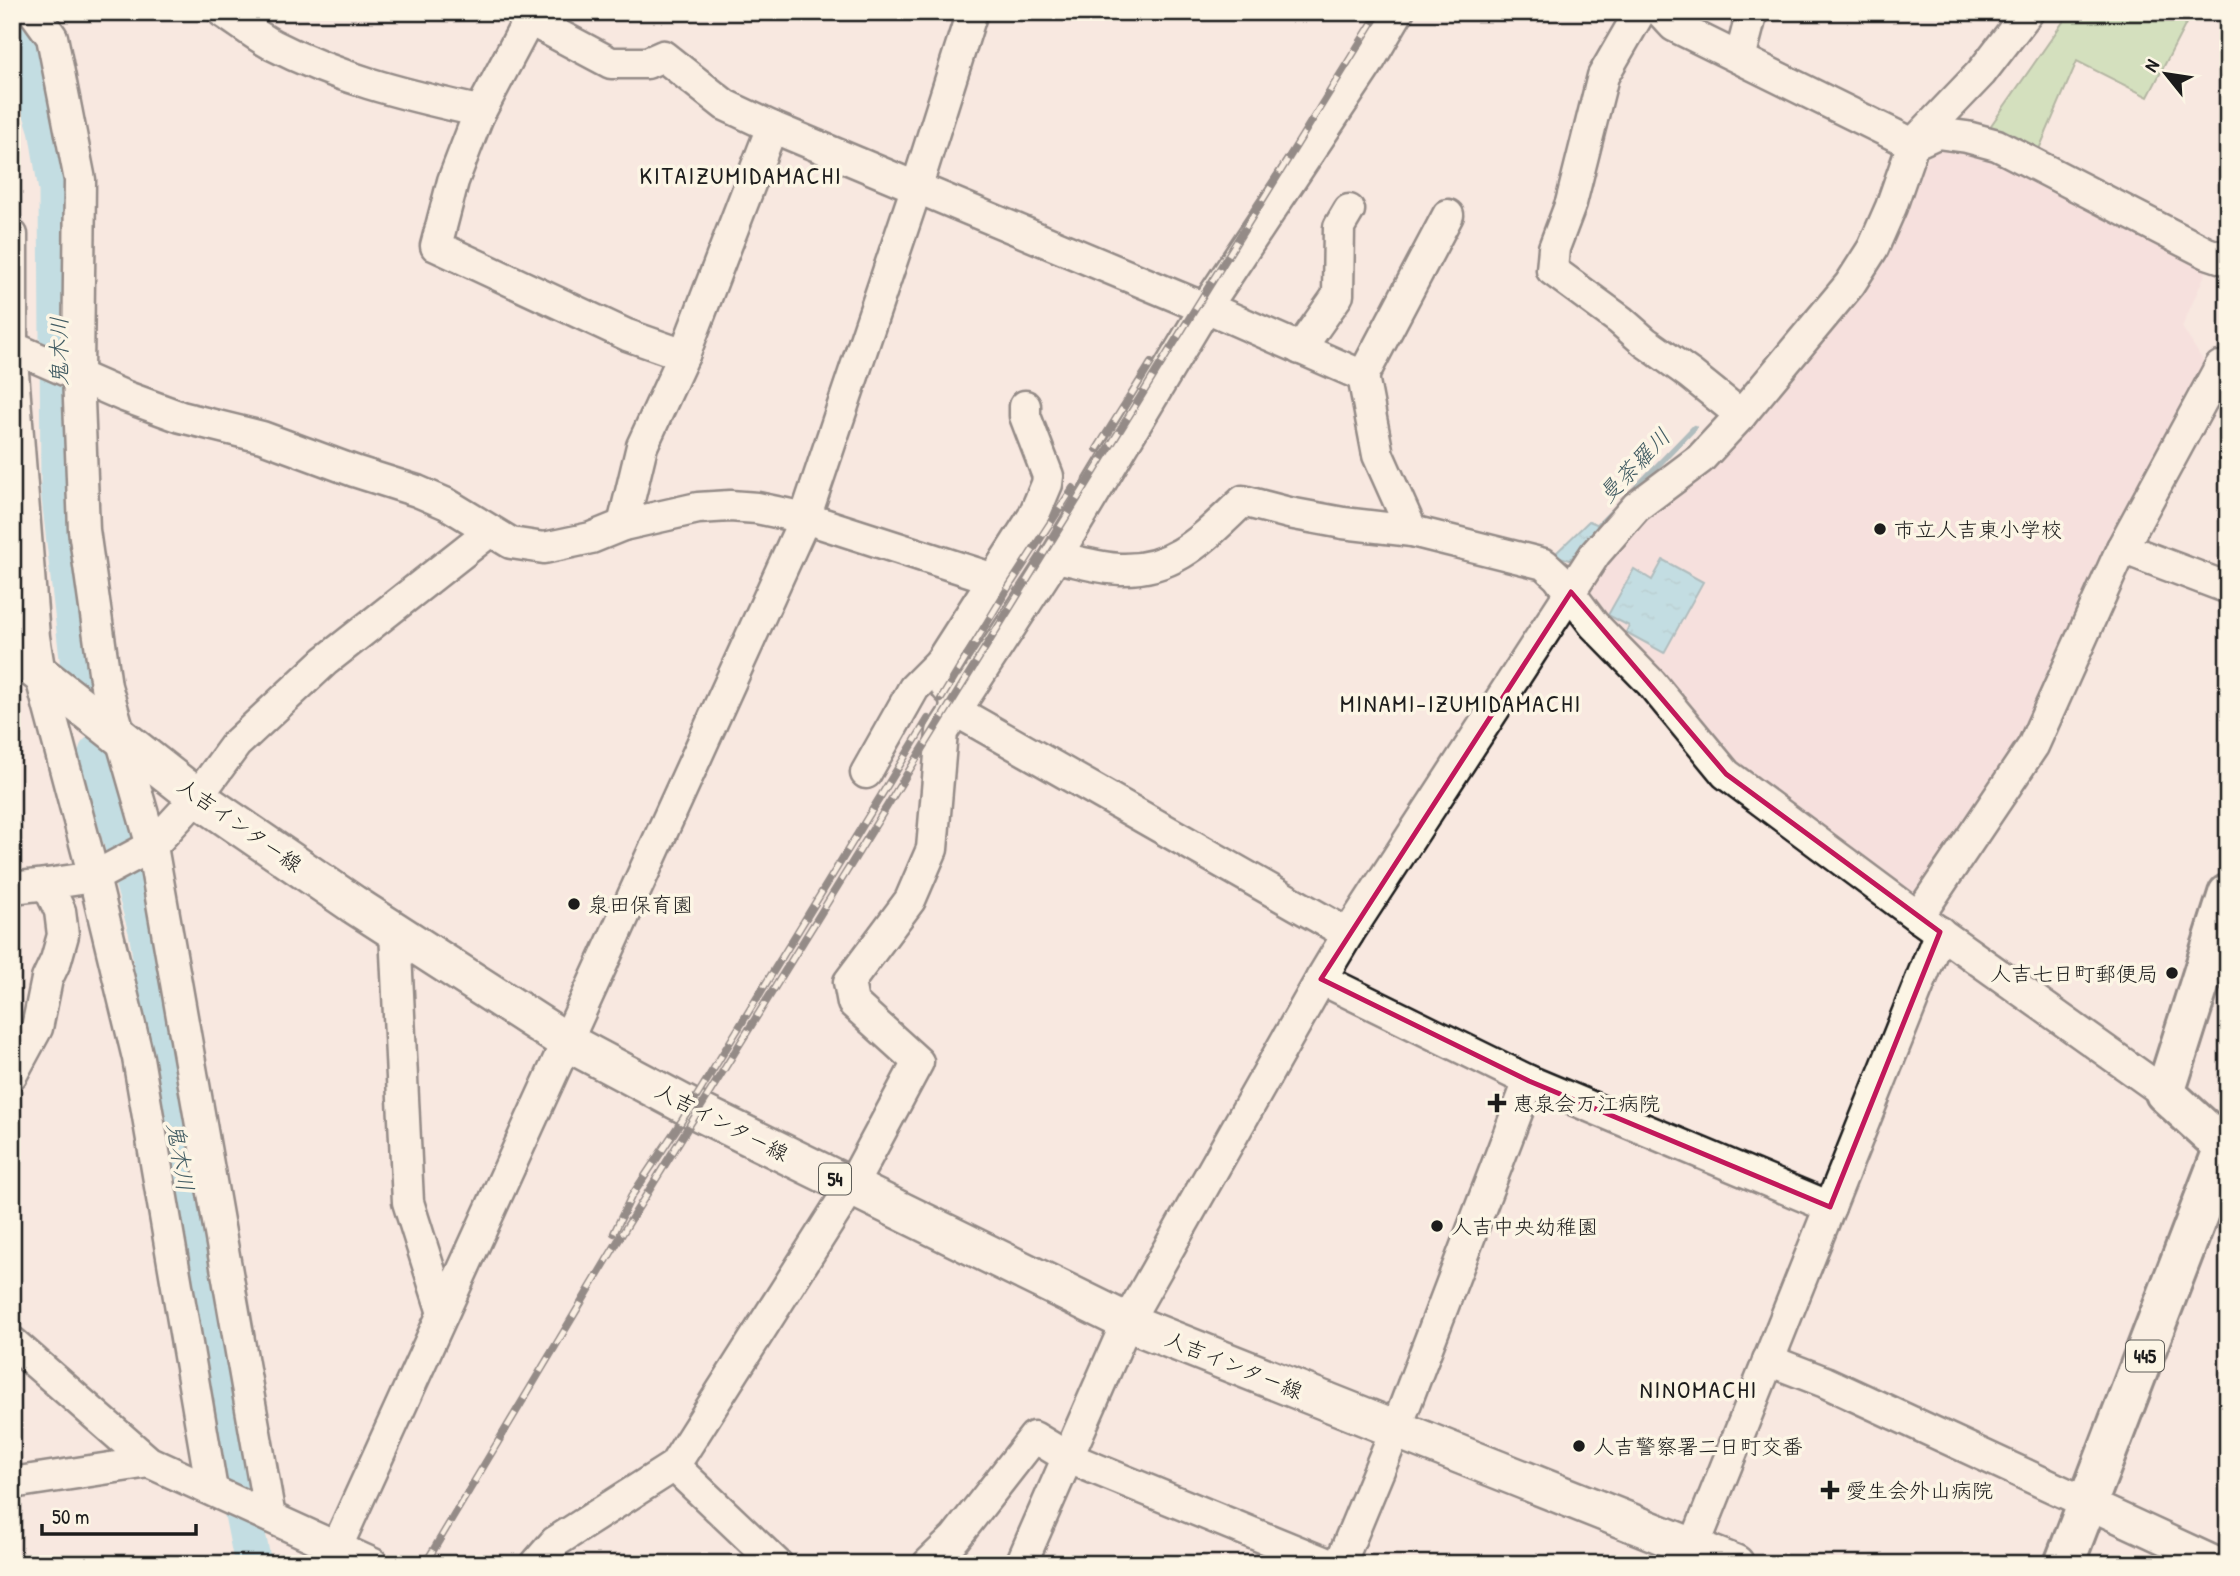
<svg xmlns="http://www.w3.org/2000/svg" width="2240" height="1576" font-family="'Patrick Hand','Klee One',sans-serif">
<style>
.built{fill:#f4d8d9}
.park{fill:#a9d796;stroke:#627a59;stroke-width:2}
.water{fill:url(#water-ripples);stroke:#5a8994;stroke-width:2}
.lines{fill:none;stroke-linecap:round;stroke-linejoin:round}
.stream{stroke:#5a8994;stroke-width:6}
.river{stroke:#84d1e4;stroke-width:37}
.minor-casing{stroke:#1c1c1c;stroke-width:35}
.major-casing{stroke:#1c1c1c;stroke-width:42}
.highway-casing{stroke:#1c1c1c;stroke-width:44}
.minor{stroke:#fcf5e5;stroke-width:30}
.major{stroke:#fcf5e5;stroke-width:37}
.highway{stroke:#fcf5e5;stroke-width:38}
.rail-casing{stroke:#1c1c1c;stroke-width:8}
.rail{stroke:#fcf5e5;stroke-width:5;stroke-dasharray:16;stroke-linecap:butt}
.marked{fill:none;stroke:#c2185b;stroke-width:5;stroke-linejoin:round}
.poi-dot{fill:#1c1c1c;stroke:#fcf5e5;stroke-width:2.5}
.labels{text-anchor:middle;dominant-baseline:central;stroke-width:7;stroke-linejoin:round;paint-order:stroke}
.shield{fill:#fcf5e5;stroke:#5f5d58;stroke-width:2}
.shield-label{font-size:19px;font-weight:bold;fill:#1c1c1c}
.poi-label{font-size:21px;fill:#1c1c1c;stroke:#fcf5e5;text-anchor:start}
.street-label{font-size:21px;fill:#1c1c1c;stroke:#fcf5e5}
.water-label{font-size:23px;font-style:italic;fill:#405b62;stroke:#fcf5e5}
.quarter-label{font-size:24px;letter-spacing:2px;fill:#1c1c1c;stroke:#fcf5e5}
</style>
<defs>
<pattern id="water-ripples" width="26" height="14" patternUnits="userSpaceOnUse" patternTransform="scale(1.75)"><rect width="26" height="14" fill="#84d1e4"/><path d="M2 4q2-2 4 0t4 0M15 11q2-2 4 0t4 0" fill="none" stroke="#71b3c3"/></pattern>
</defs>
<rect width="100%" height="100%" fill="#f8e8e0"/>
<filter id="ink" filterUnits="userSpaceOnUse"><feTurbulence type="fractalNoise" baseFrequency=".0143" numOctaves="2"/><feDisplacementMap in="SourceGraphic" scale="14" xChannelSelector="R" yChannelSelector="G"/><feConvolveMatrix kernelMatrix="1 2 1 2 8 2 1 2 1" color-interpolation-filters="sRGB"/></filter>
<g filter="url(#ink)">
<!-- built -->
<path class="built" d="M1944 138 2059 184 2209 265 2182 327 2209 370 2018 755 1923 901 1742 782 1699 714 1677 687 1611 631 1598 617 1584 585 1619 543 1717 461 1903 202 1928 159Z"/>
<!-- park -->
<path class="park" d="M2070 12H2192L2148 97 2077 61 2037 154 1987 131Z"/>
<!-- water -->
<g class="water">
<path d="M1589 521 1599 525 1570 560 1554 555Z"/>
<path d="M1663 560 1703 582 1664 653 1626 632 1629 626 1608 615 1634 569 1652 580Z"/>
</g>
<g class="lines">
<!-- stream -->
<g class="stream">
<path d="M1630 494 1694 428"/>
<path d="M1599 525 1612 512"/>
</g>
<!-- river -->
<g class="river">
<path d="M12 31 17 36 47 128 57 190 59 488 80 676"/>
<path d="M97 753 147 930 211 1353 253 1564"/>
</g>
<!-- minor casing -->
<g class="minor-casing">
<g id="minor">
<path d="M34 12 52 37 80 180 78 374 84 530 106 686 152 846 270 1517"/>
<path d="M223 12C240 23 256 36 273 45 335 77 402 94 469 109L478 116"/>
<path d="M533 12 478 116 453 181 436 246 627 335 684 355 642 446 623 525"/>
<path d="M1640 12 1603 76 1571 203 1554 248 1552 270 1620 320 1645 342 1690 374 1741 415"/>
<path d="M1661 12 1674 26 1913 144 1981 73 2028 12"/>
<path d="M530 20 611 63H647L663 56 725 105 772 127 1190 302 1206 307 1363 376 1448 215"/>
<path d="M1740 58 1752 12"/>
<path d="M12 235V360L34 637 40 674 94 877 138 1058 212 1490"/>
<path d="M12 347 124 396 181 417 262 437 354 471 417 491 447 504 511 543 544 548 591 538 623 525 698 508 730 506 757 508 805 518 994 579"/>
<path d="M1300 349 1338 295 1339 227 1349 210"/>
<path d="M684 355 772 127"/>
<path d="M1363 376 1378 455 1412 531"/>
<path d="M1025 406V416L1048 476 1047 484 1033 517 940 662 947 688 955 696 956 711 1348 934"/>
<path d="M2122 548 2228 588"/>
<path d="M1056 557C1077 561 1099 568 1120 569 1176 571 1205 536 1243 501L1289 513 1343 523 1412 531 1544 564 1558 577 1594 625 1651 683 1726 774 1918 917 2165 1093"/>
<path d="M866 773 914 688 940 662"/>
<path d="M12 888 47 884"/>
<path d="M1918 917 2033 746 2122 548 2220 367"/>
<path d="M395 932 408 1202 443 1313"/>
<path d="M1321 979 1529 1081 1830 1207"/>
<path d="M12 1074 37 1028 47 979 56 960 63 935 60 911 47 884 94 877 152 846 197 797 236 744 325 661 490 531"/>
<path d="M12 1342 149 1462 373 1564"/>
<path d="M1768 1360 1825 1382 2219 1564"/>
<path d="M674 1466 777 1564"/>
<path d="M12 1483 149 1462"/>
<path d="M329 1564 805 518 916 189 972 12"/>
<path d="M536 1564 555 1542 674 1466 851 1187 918 1062 853 1003 849 982 910 900 932 849 942 732 1056 557 1206 307 1367 65 1398 12"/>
<path d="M928 1564 955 1538 1034 1437 1069 1458 1328 1564"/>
<path d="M1021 1564 1127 1322 1321 979 1348 934 1595 554 1636 507 1700 459 1741 415 1850 284 1873 248 1891 207 1913 144 1937 133 1967 137 1997 145 2207 253 2228 260"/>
<path d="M1340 1564 1396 1429 1529 1081"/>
<path d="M1687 1564 1940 932"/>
</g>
</g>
<!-- major casing -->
<g class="major-casing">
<path id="major" d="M12 652 197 797 353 904 567 1042 689 1107 1127 1322 1735 1564"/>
</g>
<!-- highway casing -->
<g class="highway-casing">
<path id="highway" d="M2064 1564 2224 1147 2165 1093 2228 894"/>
</g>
<!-- minor -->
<use href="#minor" class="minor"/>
<!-- major -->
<use href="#major" class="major"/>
<!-- highway -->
<use href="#highway" class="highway"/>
<!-- rail casing -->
<g class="rail-casing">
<g id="rail">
<path d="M1097 449 1151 363"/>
<path d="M941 699 1008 588 1073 488"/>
<path d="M614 1233 631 1197 681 1122 928 719"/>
<path d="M425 1564 627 1226 1379 12"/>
</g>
</g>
<!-- rail -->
<use href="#rail" class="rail"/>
</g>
</g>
<!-- marked area -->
<path d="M0 0H2240V1576H0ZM1571 592 1726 774 1940 932 1830 1207 1529 1081 1321 979Z" fill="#f8e8e0" fill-opacity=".55" fill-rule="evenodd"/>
<path class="marked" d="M1571 592 1726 774 1940 932 1830 1207 1529 1081 1321 979Z"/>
<!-- markers -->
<g class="poi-dot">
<circle cx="1880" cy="529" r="7"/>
<circle cx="574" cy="904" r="7"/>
<circle cx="2172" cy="973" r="7"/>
<path d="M1493.5 1092.5h7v7h7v7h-7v7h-7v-7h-7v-7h7z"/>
<circle cx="1437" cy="1226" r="7"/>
<circle cx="1579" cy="1446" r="7"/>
<path d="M1826.5 1479.5h7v7h7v7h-7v7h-7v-7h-7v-7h7z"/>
</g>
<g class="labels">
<!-- shield labels -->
<g class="shield">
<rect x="819" y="1163.5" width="32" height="31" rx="5"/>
<rect x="2126" y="1340.5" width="38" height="31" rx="5"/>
</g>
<g class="shield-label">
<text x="835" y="1179">54</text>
<text x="2145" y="1356">445</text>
</g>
<!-- poi labels -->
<g class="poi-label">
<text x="1894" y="529">市立人吉東小学校</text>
<text x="588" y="904">泉田保育園</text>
<text x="2158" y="973" text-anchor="end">人吉七日町郵便局</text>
<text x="1513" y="1103">恵泉会万江病院</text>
<text x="1451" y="1226">人吉中央幼稚園</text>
<text x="1593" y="1446">人吉警察署二日町交番</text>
<text x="1846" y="1490">愛生会外山病院</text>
</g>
<!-- street labels -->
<g class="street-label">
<text transform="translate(240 825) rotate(35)">人吉インター線</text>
<text transform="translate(722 1122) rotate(27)">人吉インター線</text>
<text transform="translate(1234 1365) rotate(22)">人吉インター線</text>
</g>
<!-- water labels -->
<g class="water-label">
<text transform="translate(58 351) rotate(-90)">鬼木川</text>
<text transform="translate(1634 465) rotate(-46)">曼荼羅川</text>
<text transform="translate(181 1157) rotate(81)">鬼木川</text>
</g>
<!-- quarter labels -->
<g class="quarter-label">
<text x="741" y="175">KITAIZUMIDAMACHI</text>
<text x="1461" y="703">MINAMI-IZUMIDAMACHI</text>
<text x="1699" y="1389">NINOMACHI</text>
</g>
</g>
<!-- margin -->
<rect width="2240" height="1576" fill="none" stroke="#fcf5e5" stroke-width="42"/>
<rect x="21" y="21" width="2198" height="1534" fill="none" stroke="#1c1c1c" stroke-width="2.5" filter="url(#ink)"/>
<!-- north arrow -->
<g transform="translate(2166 74) rotate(300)" stroke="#fcf5e5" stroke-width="5" paint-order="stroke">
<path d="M0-5L12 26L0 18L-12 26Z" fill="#1c1c1c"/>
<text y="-10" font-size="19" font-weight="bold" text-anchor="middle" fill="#1c1c1c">N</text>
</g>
<!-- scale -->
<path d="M42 1524v10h154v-10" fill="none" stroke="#1c1c1c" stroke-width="3.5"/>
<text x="52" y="1524" font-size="21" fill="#1c1c1c" stroke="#fcf5e5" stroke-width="5" paint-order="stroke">50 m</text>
</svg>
